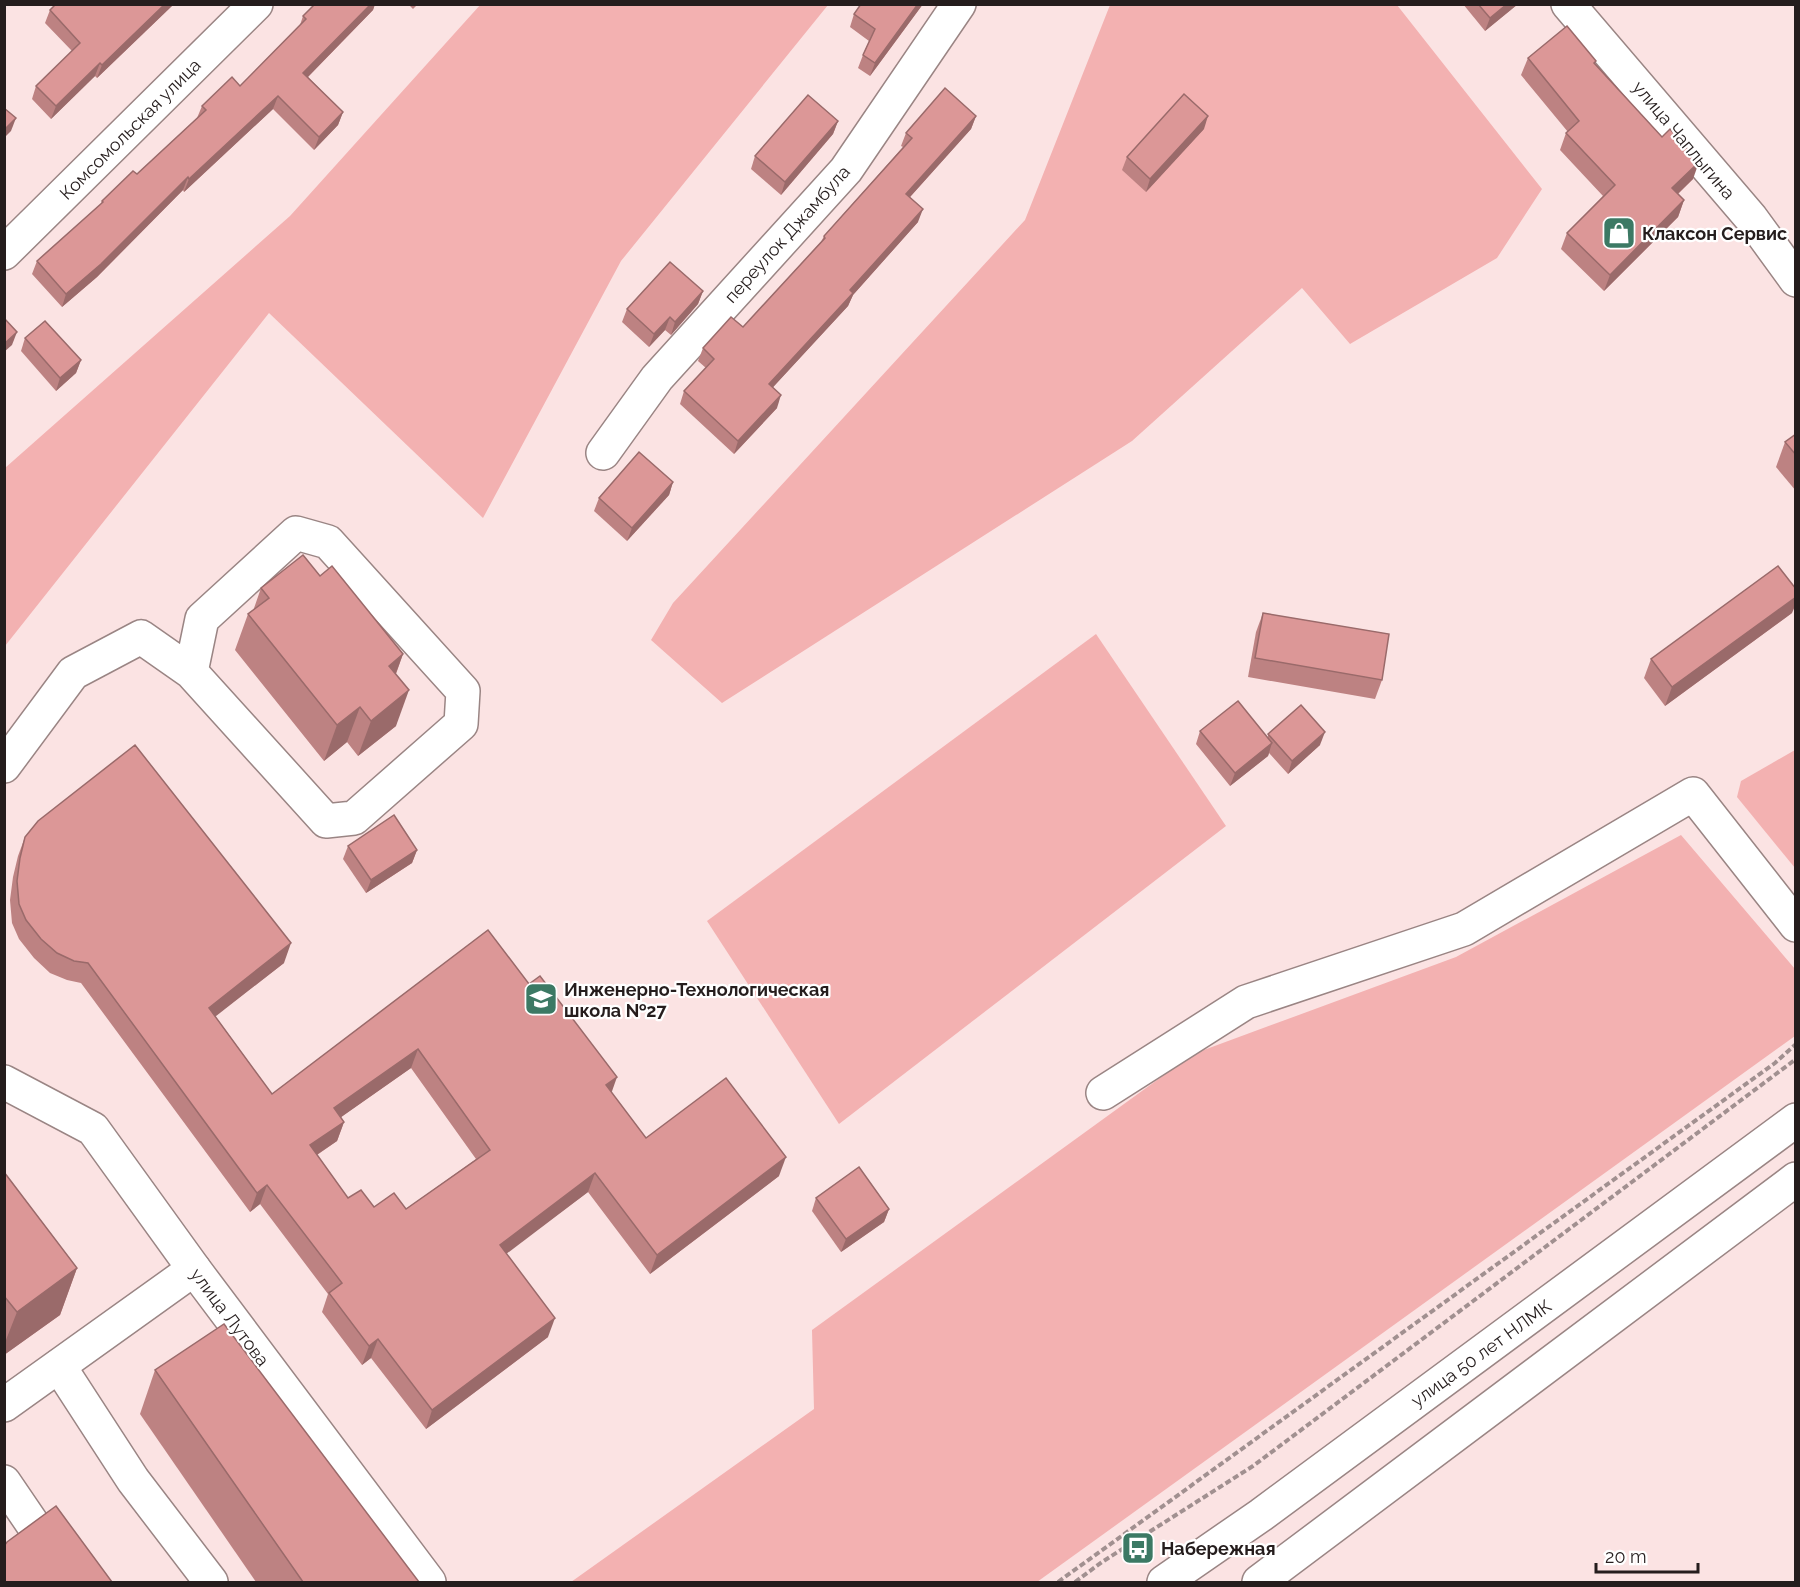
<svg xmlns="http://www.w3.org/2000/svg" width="1800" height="1587" font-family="Raleway,sans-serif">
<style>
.green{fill:#f3b1b1}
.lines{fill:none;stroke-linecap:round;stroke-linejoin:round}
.minor-casing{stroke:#9a8584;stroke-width:36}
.major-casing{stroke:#9a8584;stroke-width:36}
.path{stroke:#a19090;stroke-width:4;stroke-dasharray:6 3;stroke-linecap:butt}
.minor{stroke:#fff;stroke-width:33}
.major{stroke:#fff;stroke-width:33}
.wall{fill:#bd8282;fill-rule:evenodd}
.shaded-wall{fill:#9a6a6a}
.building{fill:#dc9797;stroke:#9a6a6a;stroke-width:1.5;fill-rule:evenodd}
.labels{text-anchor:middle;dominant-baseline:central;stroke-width:4.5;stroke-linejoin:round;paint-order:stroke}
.street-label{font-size:18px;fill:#251d1d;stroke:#fff}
.poi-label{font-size:18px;font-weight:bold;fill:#251d1d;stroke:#fff;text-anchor:start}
</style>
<rect width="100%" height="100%" fill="#fbe3e3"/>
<!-- green -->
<g class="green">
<path d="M481 4 828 5 621 261 483 518 269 313 5 646V468L290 216Z"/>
<path d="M1110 5H1397L1542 189 1497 258 1350 344 1302 288 1132 441 722 703 651 640 673 603 1025 220Z"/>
<path d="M1096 634 1226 826 839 1124 707 921Z"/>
<path d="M1795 750V868L1737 797 1741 781Z"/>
<path d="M1681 835 1795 969V1036L1037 1582H571L814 1409 812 1330 1193 1054 1456 957Z"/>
</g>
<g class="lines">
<!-- minor casing -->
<g class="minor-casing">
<g id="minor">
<path d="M1568 4 1751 218 1796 280"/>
<path d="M4 253 256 4"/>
<path d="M603 453 657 378 846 170 959 4"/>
<path d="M4 766 73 673 141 637 191 672 326 821 354 818 461 724 463 691 328 542 296 533 202 619 191 672"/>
<path d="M4 1082 93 1129 194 1269 429 1582"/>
<path d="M1103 1093 1246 1002 1464 929 1693 794 1796 925"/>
<path d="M59 1366 133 1480 211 1582"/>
<path d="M4 1405 194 1269"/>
<path d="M4 1482 72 1582"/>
</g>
</g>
<!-- major casing -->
<g class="major-casing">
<g id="major">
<path d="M1164 1582 1261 1515 1796 1120"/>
<path d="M1259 1582 1796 1179"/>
</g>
</g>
<!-- path -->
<g class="path">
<path d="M1058 1582 1775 1063 1796 1044"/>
<path d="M1075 1582 1102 1562 1253 1466 1796 1059"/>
</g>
<!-- minor -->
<use href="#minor" class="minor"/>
<!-- major -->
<use href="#major" class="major"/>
</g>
<!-- wall -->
<g class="wall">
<path d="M56 4H174L97 78 95 76 51 119 32 99 36 86 72 51 45 23 50 10Z"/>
<path d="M315 4H375L373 10 308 77 343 112 338 125 314 150 273 109 184 192 183 190 97 277 62 307 32 274 37 261 101 204 102 201 137 174 197 118 202 106 240 86 300 25 303 16Z"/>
<path d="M408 4H418L413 9Z"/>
<path d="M923 4 870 76 858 68 863 55 869 41 850 27 854 14Z"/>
<path d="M1463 4H1518L1485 31Z"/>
<path d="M1528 58 1595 65 1693 179 1678 194 1684 200 1678 217 1604 291 1561 249 1567 233 1603 196 1560 150 1566 133 1568 132 1521 75Z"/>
<path d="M976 116 971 129 910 197 918 222 853 295 848 306 773 387 777 408 734 454 680 404 684 391 706 368 698 361 703 348 743 327 821 242 824 236 903 147 901 146 906 133Z"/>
<path d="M838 121 833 134 781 195 751 169 755 156Z"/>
<path d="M1204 129 1146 192 1122 170 1127 157Z"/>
<path d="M703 291 698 304 671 335 665 330 649 347 622 322 627 309Z"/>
<path d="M25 338 81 360 76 373 56 391 21 351Z"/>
<path d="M1796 434V491L1776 467 1785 442Z"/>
<path d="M673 482 669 495 627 541 594 511 599 498Z"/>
<path d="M320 576 403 654 396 674V726L358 756 347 742 324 761 235 650 248 614 253 611 261 588Z"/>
<path d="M1263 613 1382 680 1375 699 1248 677 1256 632Z"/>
<path d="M1792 613 1665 706 1644 678 1651 659Z"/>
<path d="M1200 731 1268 737V734L1320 745 1288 774 1269 753 1268 756 1230 786 1196 744Z"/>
<path d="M25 837 284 963 215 1016 272 1094 488 930 646 1138 779 1176 650 1274 588 1192 506 1253 548 1337 426 1429 371 1358 362 1365 322 1312 328 1294 260 1204 250 1212 81 983 67 980 50 973 34 958 19 939 12 923 10 900 13 877 18 856ZM411 1068 476 1159 406 1209 374 1207 348 1198 317 1155 337 1141 344 1122 341 1117Z"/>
<path d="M348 846 417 850 412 863 366 893 343 859Z"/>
<path d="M4 1172 77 1268 60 1315 4 1355Z"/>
<path d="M816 1198 889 1209 884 1222 841 1252 812 1211Z"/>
<path d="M155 1370 419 1582H256L140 1414Z"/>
</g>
<!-- shaded-wall -->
<g class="shaded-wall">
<path d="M165 4H174L97 78 102 65Z"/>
<path d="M371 4H375L373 10 299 86 303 73Z"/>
<path d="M918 4H923L870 76 875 63Z"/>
<path d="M1507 4H1518L1485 31 1490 18Z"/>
<path d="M100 63 95 76 51 119 56 106Z"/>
<path d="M278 96 273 109 184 192 189 179Z"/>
<path d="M343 112 338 125 314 150 319 137Z"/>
<path d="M976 116 971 129 901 207 906 194Z"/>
<path d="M1208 116 1204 129 1146 192 1150 179Z"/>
<path d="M16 118 11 131 4 138V130Z"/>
<path d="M838 121 833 134 781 195 785 182Z"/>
<path d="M1699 162 1693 179 1666 205 1672 188Z"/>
<path d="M188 177 183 190 97 277 62 307 66 294Z"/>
<path d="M1684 200 1678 217 1604 291 1610 275Z"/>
<path d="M923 209 918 222 853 295 848 306 764 397 769 384 850 290Z"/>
<path d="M703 291 698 304 671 335 675 322Z"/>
<path d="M670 317 665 330 649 347 654 334Z"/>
<path d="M17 332 12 345 4 352V344Z"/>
<path d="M81 360 76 373 56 391 60 378Z"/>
<path d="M781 395 777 408 734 454 738 441Z"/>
<path d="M673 482 669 495 627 541 632 528Z"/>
<path d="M1796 597V604L1792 613 1665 706 1672 687Z"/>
<path d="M403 654 390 689 389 666Z"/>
<path d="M409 690 396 726 358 756 371 721Z"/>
<path d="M360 707 347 742 324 761 337 725Z"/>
<path d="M1325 732 1320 745 1288 774 1292 761Z"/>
<path d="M1272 743 1268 756 1230 786 1235 773Z"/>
<path d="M417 850 412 863 366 893 371 880Z"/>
<path d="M291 943 284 963 202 1027 209 1008Z"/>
<path d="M418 1049 411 1068 327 1127 334 1108Z"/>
<path d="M617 1077 610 1097 606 1085Z"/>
<path d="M344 1122 337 1141 303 1164 310 1145Z"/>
<path d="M786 1157 779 1176 650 1274 657 1255Z"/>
<path d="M595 1173 588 1192 493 1264 500 1245Z"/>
<path d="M267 1185 260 1204 250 1212 257 1193Z"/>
<path d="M889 1209 884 1222 841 1252 846 1239Z"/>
<path d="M77 1268 60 1315 4 1355V1345L17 1312Z"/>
<path d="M555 1318 548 1337 426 1429 432 1410Z"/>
<path d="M378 1339 371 1358 362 1365 369 1346Z"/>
</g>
<!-- building -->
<g class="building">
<path d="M56 4H165L102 65 100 63 56 106 36 86 80 43 50 10Z"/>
<path d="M315 4H371L303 73 343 112 319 137 278 96 189 179 188 177 101 264 66 294 37 261 103 202 102 201 133 171 137 174 206 110 202 106 232 77 240 86 306 19 303 16Z"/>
<path d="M861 4H918L875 63 863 55 875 29 854 14Z"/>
<path d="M1478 4H1507L1490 18Z"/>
<path d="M1567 26 1596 61 1594 63 1662 137 1670 129 1699 162 1672 188 1684 200 1610 275 1567 233 1615 185 1566 133 1579 121 1528 58Z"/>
<path d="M945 88 976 116 906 194 923 209 850 290 853 293 769 384 781 395 738 441 684 391 714 359 703 348 731 317 743 327 825 238 824 236 912 138 906 133Z"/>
<path d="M1184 94 1208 116 1150 179 1127 157Z"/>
<path d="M808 95 838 121 785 182 755 156Z"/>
<path d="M4 108 16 118 4 130Z"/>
<path d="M670 262 703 291 675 322 670 317 654 334 627 309Z"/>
<path d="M4 318 17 332 4 344Z"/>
<path d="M45 321 81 360 60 378 25 338Z"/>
<path d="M1796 434V455L1785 442Z"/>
<path d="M639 452 673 482 632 528 599 498Z"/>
<path d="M303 555 320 576 332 566 403 654 389 666 409 690 371 721 360 707 337 725 248 614 269 598 261 588Z"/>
<path d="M1778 566 1796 589V597L1672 687 1651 659Z"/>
<path d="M1263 613 1389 634 1382 680 1255 658Z"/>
<path d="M1238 701 1272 743 1235 773 1200 731Z"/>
<path d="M1301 705 1325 732 1292 761 1268 734Z"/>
<path d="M135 745 291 943 209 1008 272 1094 488 930 529 984 540 976 617 1077 606 1085 646 1138 726 1078 786 1157 657 1255 595 1173 500 1245 555 1318 432 1410 378 1339 369 1346 329 1293 342 1283 267 1185 257 1193 88 963 74 961 57 953 41 939 26 920 19 904 17 881 20 858 25 837 38 821ZM418 1049 490 1150 406 1209 394 1193 374 1207 361 1190 348 1198 310 1145 344 1122 334 1108Z"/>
<path d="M394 815 417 850 371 880 348 846Z"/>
<path d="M859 1167 889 1209 846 1239 816 1198Z"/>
<path d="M4 1172 77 1268 17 1312 4 1296Z"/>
<path d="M224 1324 419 1582H303L155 1370Z"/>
<path d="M56 1506 112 1582H4V1546L7 1542Z"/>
</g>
<!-- icons -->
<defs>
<g id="shop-square" transform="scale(1.725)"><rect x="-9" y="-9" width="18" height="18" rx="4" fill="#3c7964" stroke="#fff"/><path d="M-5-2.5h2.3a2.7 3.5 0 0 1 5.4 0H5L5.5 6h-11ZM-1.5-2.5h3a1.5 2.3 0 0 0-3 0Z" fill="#fff"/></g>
<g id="school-square" transform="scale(1.725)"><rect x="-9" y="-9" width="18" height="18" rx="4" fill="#3c7964" stroke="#fff"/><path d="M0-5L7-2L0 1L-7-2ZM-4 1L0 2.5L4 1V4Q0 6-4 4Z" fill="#fff"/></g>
<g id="bus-square" transform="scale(1.725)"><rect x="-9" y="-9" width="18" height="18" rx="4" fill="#3c7964" stroke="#fff"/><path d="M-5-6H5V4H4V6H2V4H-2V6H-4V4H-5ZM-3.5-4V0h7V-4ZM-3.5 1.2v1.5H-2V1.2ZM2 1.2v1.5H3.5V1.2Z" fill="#fff"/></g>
</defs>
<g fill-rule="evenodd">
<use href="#shop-square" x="1619" y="233"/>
<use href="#school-square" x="541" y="999"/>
<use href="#bus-square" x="1138" y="1548"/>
</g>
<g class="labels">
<!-- street labels -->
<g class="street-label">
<text transform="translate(130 129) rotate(-45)">Комсомольская улица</text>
<text transform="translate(1684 140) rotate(50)">улица Чаплыгина</text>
<text transform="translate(787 234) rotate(-48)">переулок Джамбула</text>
<text transform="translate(230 1317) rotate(53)">улица Лутова</text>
<text transform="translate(1481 1353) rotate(-36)">улица 50 лет НЛМК</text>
</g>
<!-- poi labels -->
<g class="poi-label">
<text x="1642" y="233">Клаксон Сервис</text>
<text x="564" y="989">Инженерно-Технологическая<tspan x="564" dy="21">школа №27</tspan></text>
<text x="1161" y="1548">Набережная</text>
</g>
</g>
<!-- border -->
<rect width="1800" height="1587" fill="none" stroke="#251d1d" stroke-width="12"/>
<!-- scale -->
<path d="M1596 1563v9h102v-9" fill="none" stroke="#251d1d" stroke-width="3"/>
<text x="1605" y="1563" font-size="18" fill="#251d1d" stroke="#ffffff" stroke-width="4.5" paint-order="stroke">20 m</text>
</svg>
